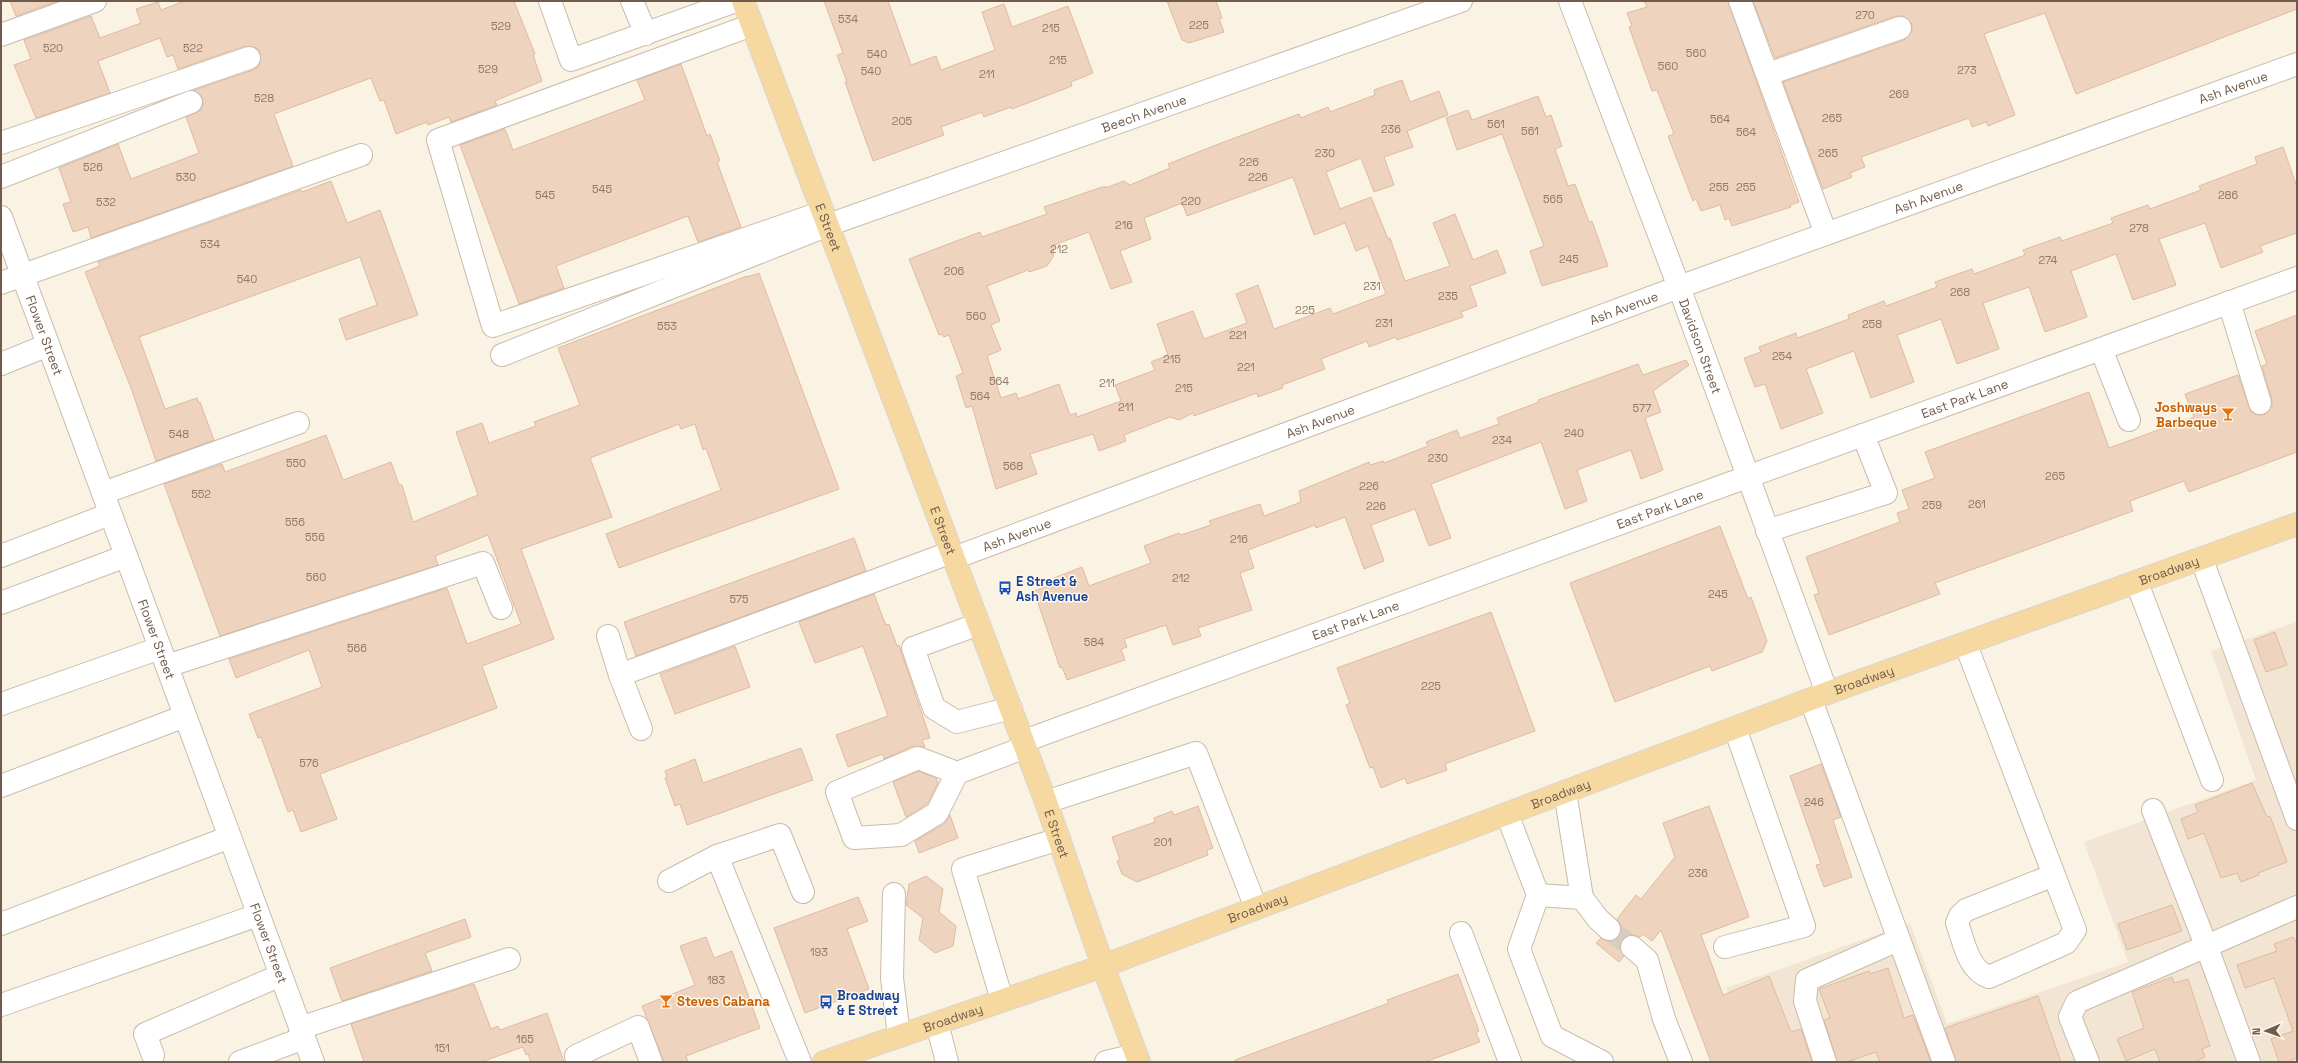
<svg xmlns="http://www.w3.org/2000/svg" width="2298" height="1063" font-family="'Space Grotesk',sans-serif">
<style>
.residential{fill:#f2e5d3}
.building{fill:#eed3be;stroke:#dfbba0;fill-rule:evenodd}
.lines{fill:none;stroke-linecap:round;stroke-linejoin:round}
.minor-tunnel{stroke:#d8cdbe;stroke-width:22;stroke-dasharray:22 11;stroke-linecap:butt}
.minor-casing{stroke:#cbbbac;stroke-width:24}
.major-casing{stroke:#dad4d0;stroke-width:24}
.minor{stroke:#fff;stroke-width:22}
.major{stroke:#f5d9a1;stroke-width:22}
.labels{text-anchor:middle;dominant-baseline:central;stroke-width:3;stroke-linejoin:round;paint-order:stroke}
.number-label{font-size:11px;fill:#907968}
.street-label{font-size:13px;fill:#715b4c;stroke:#fef7ea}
.food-label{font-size:13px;font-weight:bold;fill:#c56008;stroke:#fef7ea;text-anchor:end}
.transit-label{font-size:13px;font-weight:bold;fill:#164399;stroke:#fef7ea;text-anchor:start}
</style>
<rect width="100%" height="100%" fill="#faf3e4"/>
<!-- residential -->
<path class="residential" d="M2297 622V1062H1753L1726 988 1910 923 1947 1024 2128 962 2084 842 2256 780 2211 651Z"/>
<!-- building -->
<g class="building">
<path d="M10 1H58L16 16Z"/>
<path d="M185 1H514L535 54 533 55 542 81 495 101 497 105 451 122 449 117 428 125 427 122 396 134 384 100 380 101 371 78 274 114 293 166 91 238 88 227 73 232 63 204 71 202 59 168 118 144 131 179 199 153 186 117 201 110 203 104 202 97 194 90 253 70 259 66 261 54 257 48 245 46 178 69 173 55 167 57 160 38 98 61 110 93 36 118 14 65 31 59 24 40 91 16 100 38 141 23 136 9 158 2 161 10Z"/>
<path d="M824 1H888L911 65 936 56 941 70 995 50 982 12 1004 4 1012 27 1068 6 1093 73 1071 82 1072 86 1012 109 1011 107 984 117 982 112 941 127 944 135 873 161 845 82H847L837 55 843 53Z"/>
<path d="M1167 1H1216L1222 18 1219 19 1224 32 1189 43 1182 40Z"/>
<path d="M1644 1H1728L1799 202 1790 205 1791 207 1732 226 1729 218 1725 220 1720 205 1701 211 1696 199 1693 201 1668 136 1674 134 1657 90 1652 91 1629 27 1632 26 1627 13 1647 7Z"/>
<path d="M1753 1H2297V9L2076 94 2045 13 1984 34 2015 115 1988 126 1986 122 1972 127 1969 118 1861 157 1865 167 1850 173 1852 177 1823 189 1783 82 1904 40 1912 31V24L1903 16H1896L1775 58Z"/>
<path d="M681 64 707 136 710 134 720 161 717 162 741 227 698 242 688 216 556 266 564 288 519 304 460 145 505 129 513 150 645 100 637 80Z"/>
<path d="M1402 80 1410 102 1439 91 1448 115 1407 131 1413 147 1384 157 1394 185 1374 192 1361 158 1326 172 1340 209 1371 197 1388 239 1390 238 1405 281 1450 266 1433 223 1455 214 1473 260 1497 250 1506 273 1470 286 1477 306 1461 312 1463 317 1397 340 1396 337 1369 347 1367 341 1321 359 1325 369 1282 385 1283 388 1258 397 1257 393 1194 416 1193 413 1179 420 1170 417 1124 435 1126 441 1099 451 1093 434 1030 454 1037 474 996 489 972 406 966 408 956 376 963 373 949 335 944 337 942 334 939 335 909 259 980 232 982 237 1047 214 1044 207 1102 187H1108L1124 181 1130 185 1170 168 1168 164 1221 143 1299 114 1301 118 1328 107 1330 112 1375 95 1374 90ZM1293 177 1314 235 1345 223 1356 251 1368 246 1386 294 1333 314 1330 308 1274 329 1258 285 1236 294 1247 323 1204 339 1193 311 1157 324 1168 355 1151 362 1155 370 1115 385 1121 401 1077 417 1076 413 1070 415 1059 384 1018 399 1016 393 1001 398 987 356 1001 350 991 325 1000 321 987 286 1028 270 1029 272 1047 266 1053 257 1054 245 1089 232 1111 289 1132 282 1120 251 1151 239 1144 218 1182 203 1187 216Z"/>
<path d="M1538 96 1546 117 1551 115 1562 146 1555 149 1568 186 1575 184 1589 222 1592 221 1608 266 1542 286 1530 251 1544 246 1502 134 1457 150 1446 118 1468 110 1472 120Z"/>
<path d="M2283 147 2297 187V233L2260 246 2263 252 2221 268 2205 223 2159 239 2176 285 2133 300 2116 254 2071 271 2087 317 2045 332 2029 287 1983 303 1999 349 1957 364 1941 319 1897 335 1914 382 1871 398 1854 351 1843 355 1806 369 1823 413 1781 429 1765 384 1755 387 1744 358 1761 352 1759 347 1796 333 1797 338 1849 319 1848 315 1884 301 1886 306 1937 287 1935 282 1972 269 1974 274 2025 255 2023 250 2060 237 2062 241 2113 223 2111 218 2148 205 2150 209 2201 190 2199 186 2257 164 2255 157Z"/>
<path d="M331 181 347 223 380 210 418 315 346 340 339 319 377 305 360 257 139 337 165 409 197 398 199 403 200 402 214 440 156 461 131 388 85 272 100 266 98 262 301 190 302 192Z"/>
<path d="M759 273 839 489 619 568 606 534 721 490 706 448 703 450 695 424 681 429 679 424 590 458 612 517 521 549 554 639 482 666 497 708 320 774 337 819 301 832 293 810 288 812 261 737 258 738 249 714 322 687 309 650 236 678 229 659 447 588 467 644 521 624 488 535 435 556 438 565 220 636 164 484 222 464 225 472 326 435 343 480 391 462 399 485H402L413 522 478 495 456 432 482 423 489 443 536 426 534 422 580 405 558 348 747 276V277Z"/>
<path d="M2297 315V452L2189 492 2184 481 2130 501 2133 511 1935 583 1940 594 1829 635 1814 595 1819 593 1806 557 1900 522 1897 513 1909 509 1902 490 1935 478 1925 452 2089 392 2109 448 2194 417 2185 394 2238 375 2251 412 2257 415H2264L2272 406V400L2262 366 2267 364 2255 331Z"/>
<path d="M1686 360 1689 365 1653 391 1661 412 1645 418 1663 470 1641 479 1631 450 1577 470 1587 501 1565 509 1541 442 1431 484 1451 538 1429 546 1415 509 1371 525 1384 561 1364 569 1345 517 1316 528 1315 525 1248 550 1254 568 1240 573 1252 610 1198 628 1201 636 1173 645 1166 625 1124 639 1127 647 1121 649 1125 660 1067 680 1062 667 1060 668 1034 591 1057 583 1054 578 1082 567 1089 586 1151 563 1144 546 1179 533 1181 535 1211 525 1209 521 1260 504 1264 516 1301 502 1299 491 1369 462 1370 465 1383 461 1384 463 1428 446 1426 442 1457 430 1460 438 1499 424 1497 418 1539 402 1538 400 1638 364 1643 375Z"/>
<path d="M1720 526 1748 599 1751 597 1767 641 1762 652 1712 671 1710 666 1615 702 1570 583Z"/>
<path d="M854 538 866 571 636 656 624 622Z"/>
<path d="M874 594 883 618 886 625 889 624 897 646 899 645 930 738 922 740 925 747 913 746 884 759 883 754 848 767 836 735 888 716 863 646 815 663 799 622Z"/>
<path d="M1491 612 1535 731 1445 764 1447 770 1407 784 1405 778 1381 788 1373 767 1370 768 1346 705 1350 703 1337 668Z"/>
<path d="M2275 632 2287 665 2266 672 2254 640Z"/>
<path d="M735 646 750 687 675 714 660 674Z"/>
<path d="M801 748 813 780 687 825 680 804 675 806 665 778 667 777 665 771 695 759 703 783Z"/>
<path d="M1821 764 1841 817 1833 820 1852 877 1824 887 1816 865 1821 864 1790 776Z"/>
<path d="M918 771 936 778 938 783 927 804 906 817 893 782Z"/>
<path d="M2252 783 2267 817 2270 816 2287 862 2258 873 2259 875 2241 882 2237 873 2221 878 2204 833 2188 839 2181 819 2198 812 2195 805Z"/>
<path d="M1198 806 1213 848 1207 850 1208 855 1137 882 1122 874 1117 861 1120 860 1112 837 1155 822 1154 818 1172 811 1174 815Z"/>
<path d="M1709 806 1749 917 1701 935 1723 995 1769 976 1791 1032 1801 1029 1812 1062H1711L1661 930 1652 941 1643 934 1640 937 1634 935 1623 939 1620 945 1624 956 1619 962 1596 943 1601 938 1607 941 1618 938 1621 932V926L1617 919 1636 895 1641 899 1675 857 1663 823Z"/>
<path d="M950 815 958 838 919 853 915 841 944 824Z"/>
<path d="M926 876 943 889 939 912 956 926 953 946 935 953 919 940 923 918 906 905 909 884Z"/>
<path d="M858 897 868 921 847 929 869 989 805 1013 774 928Z"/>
<path d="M2172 905 2182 931 2127 950 2118 924Z"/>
<path d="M465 919 471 937 425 953 432 971 342 1001 330 968Z"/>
<path d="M706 937 714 958 732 951 760 1028 686 1056 688 1062H664L642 1006 695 985 680 946Z"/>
<path d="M2293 937 2297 944V1058L2287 1062H2279L2271 1039 2293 1031 2274 978 2245 988 2237 965 2277 951 2274 944Z"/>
<path d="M1888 968 1904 1018 1913 1015 1931 1062H1880L1876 1052 1847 1062H1837L1824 1020 1830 1018 1819 989 1869 971 1870 974Z"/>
<path d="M1458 974 1479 1031 1476 1033 1480 1042 1425 1062H1236L1235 1060 1389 1003 1387 1000Z"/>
<path d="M2172 977 2174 983 2188 979 2210 1046 2202 1049 2205 1057 2194 1062H2160L2155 1049 2126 1061 2117 1039 2144 1028 2132 992Z"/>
<path d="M474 984 491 1029 498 1026 500 1030 547 1013 564 1062H531L528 1054 526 1055 523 1047 481 1062H364L351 1024Z"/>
<path d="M2038 996 2061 1062H1956L1945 1028Z"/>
</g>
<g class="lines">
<!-- minor-tunnel -->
<path class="minor-tunnel" d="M1609 929 1632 947"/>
<!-- minor casing -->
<g class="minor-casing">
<g id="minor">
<path d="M550 1 571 60 736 1"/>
<path d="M632 1 646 34"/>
<path id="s1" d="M1570 1 1679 287 1827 693"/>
<path d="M1740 1 1826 234"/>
<path d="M752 25 438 140 493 326 823 212"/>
<path d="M1 35 95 1"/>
<path d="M1768 74 1900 28"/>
<path d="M1 143 249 58"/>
<path d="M1 177 191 102"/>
<path id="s2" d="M1 217 313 1062"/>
<path d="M1 283 361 155"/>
<path d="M2229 302 2260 403"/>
<path d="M2101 349 2129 420"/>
<path id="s3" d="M502 355 828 225 1461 1"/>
<path d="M1 364 48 345"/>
<path d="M103 493 298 423"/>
<path d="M1767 531 1886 493 1863 435"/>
<path d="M1 556 110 514"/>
<path id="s4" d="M954 558 1679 287 2297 64"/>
<path d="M2202 560 2297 819"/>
<path d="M2137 583 2212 780"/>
<path d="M1 603 126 556"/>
<path d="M979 624 913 648 934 708 957 722 1011 708"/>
<path d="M608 636 620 675"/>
<path d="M1966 645 2075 930 2066 943 1989 977C1968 970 1964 942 1957 923L1960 916 1966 910 2054 875"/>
<path d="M167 666 483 563 501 608"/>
<path d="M1811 700 1944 1062"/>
<path d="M1 704 160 648"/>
<path d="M641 729 620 675 952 552"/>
<path id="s5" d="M1024 741 1747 477 2297 278"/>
<path d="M957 773 937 813 901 835 854 838 837 792 918 758 957 773 1026 747"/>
<path d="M1 786 185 716"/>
<path d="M1565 792 1582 898 1598 919 1609 929"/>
<path d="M1046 802 1196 753 1256 908"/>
<path d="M2153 810 2206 945 2249 1062"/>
<path d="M1507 814 1538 895 1519 949 1552 1036 1602 1062"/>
<path d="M717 856 780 835 803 892"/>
<path d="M669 881 717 856 800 1062"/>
<path d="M894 894 892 978 899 1036"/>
<path d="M1538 895 1582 898"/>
<path d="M1 924 230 837"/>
<path d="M1461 933 1510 1062"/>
<path d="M1632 947 1647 960 1664 1019 1681 1062"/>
<path d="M1725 947 1804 926 1735 728"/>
<path d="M1002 1000 963 869 1059 839"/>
<path d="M1 1005 258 915"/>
<path d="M937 1023 947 1062"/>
<path d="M300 1028 509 959"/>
<path d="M153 1055 145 1034 281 975"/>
<path d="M240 1062 304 1038"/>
<path d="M578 1062 576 1056 638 1027 651 1062"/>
<path d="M1106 1062 1136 1055"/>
<path d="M1825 1062 1805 1001 1807 980 1898 940"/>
<path d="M2088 1062 2070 1017 2077 1002 2297 907"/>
</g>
</g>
<!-- major casing -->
<g class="major-casing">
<g id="major">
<path id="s6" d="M743 1 1046 802 1103 966 1139 1062"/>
<path id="s7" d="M824 1062 1103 966 1827 693 2297 524"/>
</g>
</g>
<!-- minor -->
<use href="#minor" class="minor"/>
<!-- major -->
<use href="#major" class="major"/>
</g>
<!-- icons -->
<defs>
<g id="bar-bare" transform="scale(1.08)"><path d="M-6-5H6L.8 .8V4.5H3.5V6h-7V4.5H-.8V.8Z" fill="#e8710a" stroke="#fef7ea" stroke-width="2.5" paint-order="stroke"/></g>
<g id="bus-bare" transform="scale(1.08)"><path d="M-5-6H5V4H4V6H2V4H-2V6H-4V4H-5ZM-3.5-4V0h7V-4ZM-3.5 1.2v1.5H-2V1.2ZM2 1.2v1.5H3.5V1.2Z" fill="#1a4fb4" stroke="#fef7ea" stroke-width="2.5" paint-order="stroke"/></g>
</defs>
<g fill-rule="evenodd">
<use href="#bar-bare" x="2228" y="414"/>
<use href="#bus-bare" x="1005" y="588"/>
<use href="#bar-bare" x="666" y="1001"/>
<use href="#bus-bare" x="826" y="1002"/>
</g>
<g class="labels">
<!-- number labels -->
<g class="number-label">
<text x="1865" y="15">270</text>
<text x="848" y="19">534</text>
<text x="1199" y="25">225</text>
<text x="501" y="26">529</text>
<text x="1051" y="28">215</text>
<text x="53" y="48">520</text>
<text x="193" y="48">522</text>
<text x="1696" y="53">560</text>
<text x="877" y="54">540</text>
<text x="1058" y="60">215</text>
<text x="1668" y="66">560</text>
<text x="488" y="69">529</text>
<text x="1967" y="70">273</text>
<text x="871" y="71">540</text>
<text x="987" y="74">211</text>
<text x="1899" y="94">269</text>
<text x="264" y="98">528</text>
<text x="1832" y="118">265</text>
<text x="1720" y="119">564</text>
<text x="902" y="121">205</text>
<text x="1496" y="124">561</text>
<text x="1391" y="129">236</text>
<text x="1530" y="131">561</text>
<text x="1746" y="132">564</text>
<text x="1325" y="153">230</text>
<text x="1828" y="153">265</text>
<text x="1249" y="162">226</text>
<text x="93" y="167">526</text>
<text x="186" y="177">530</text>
<text x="1258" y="177">226</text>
<text x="1719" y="187">255</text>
<text x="1746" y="187">255</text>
<text x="602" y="189">545</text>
<text x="545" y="195">545</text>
<text x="2228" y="195">286</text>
<text x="1553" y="199">565</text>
<text x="1191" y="201">220</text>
<text x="106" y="202">532</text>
<text x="1124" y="225">216</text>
<text x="2139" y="228">278</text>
<text x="210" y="244">534</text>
<text x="1059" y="249">212</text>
<text x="1569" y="259">245</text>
<text x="2048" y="260">274</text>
<text x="954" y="271">206</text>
<text x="247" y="279">540</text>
<text x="1372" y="286">231</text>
<text x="1960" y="292">268</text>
<text x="1448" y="296">235</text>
<text x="1305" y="310">225</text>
<text x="976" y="316">560</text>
<text x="1384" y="323">231</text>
<text x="1872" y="324">258</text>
<text x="667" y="326">553</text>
<text x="1238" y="335">221</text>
<text x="1782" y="356">254</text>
<text x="1172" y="359">215</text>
<text x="1246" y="367">221</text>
<text x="999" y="381">564</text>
<text x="1107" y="383">211</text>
<text x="1184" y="388">215</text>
<text x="980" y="396">564</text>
<text x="1126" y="407">211</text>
<text x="1642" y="408">577</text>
<text x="1574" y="433">240</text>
<text x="179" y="434">548</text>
<text x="1502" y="440">234</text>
<text x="1438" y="458">230</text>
<text x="296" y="463">550</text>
<text x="1013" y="466">568</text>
<text x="2055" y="476">265</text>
<text x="1369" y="486">226</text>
<text x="201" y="494">552</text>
<text x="1977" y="504">261</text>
<text x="1932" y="505">259</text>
<text x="1376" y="506">226</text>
<text x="295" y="522">556</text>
<text x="315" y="537">556</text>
<text x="1239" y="539">216</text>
<text x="316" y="577">560</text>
<text x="1181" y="578">212</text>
<text x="1718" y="594">245</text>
<text x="739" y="599">575</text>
<text x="1094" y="642">584</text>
<text x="357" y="648">566</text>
<text x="1431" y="686">225</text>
<text x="309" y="763">576</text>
<text x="1814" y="802">246</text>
<text x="1163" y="842">201</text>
<text x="1698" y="873">236</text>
<text x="819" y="952">193</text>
<text x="716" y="980">183</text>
<text x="525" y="1039">165</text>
<text x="442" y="1048">151</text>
</g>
<!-- street labels -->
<g class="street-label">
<text stroke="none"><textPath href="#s4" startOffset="1363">Ash Avenue</textPath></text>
<text stroke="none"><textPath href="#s3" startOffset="686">Beech Avenue</textPath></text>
<text stroke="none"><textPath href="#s4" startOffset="1039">Ash Avenue</textPath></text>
<text stroke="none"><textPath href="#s6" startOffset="242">E Street</textPath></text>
<text stroke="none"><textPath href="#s4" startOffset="715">Ash Avenue</textPath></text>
<text stroke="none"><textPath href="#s2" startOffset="126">Flower Street</textPath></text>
<text stroke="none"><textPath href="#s1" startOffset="369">Davidson Street</textPath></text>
<text stroke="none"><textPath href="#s5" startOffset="1001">East Park Lane</textPath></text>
<text stroke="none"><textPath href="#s4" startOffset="391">Ash Avenue</textPath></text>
<text stroke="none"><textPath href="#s5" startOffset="677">East Park Lane</textPath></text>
<text stroke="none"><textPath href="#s6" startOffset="566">E Street</textPath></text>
<text stroke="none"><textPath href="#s4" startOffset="67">Ash Avenue</textPath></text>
<text stroke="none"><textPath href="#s7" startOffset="1432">Broadway</textPath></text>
<text stroke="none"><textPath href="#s5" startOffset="353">East Park Lane</textPath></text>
<text stroke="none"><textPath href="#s2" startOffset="450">Flower Street</textPath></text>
<text stroke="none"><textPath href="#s7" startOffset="1108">Broadway</textPath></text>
<text stroke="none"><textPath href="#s7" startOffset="784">Broadway</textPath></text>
<text stroke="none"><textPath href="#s6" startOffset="890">E Street</textPath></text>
<text stroke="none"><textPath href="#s7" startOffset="460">Broadway</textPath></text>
<text stroke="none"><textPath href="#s2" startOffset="774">Flower Street</textPath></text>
<text stroke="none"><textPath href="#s7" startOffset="136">Broadway</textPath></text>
</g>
<!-- food labels -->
<g class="food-label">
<text x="2217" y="407">Joshways<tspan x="2217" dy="15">Barbeque</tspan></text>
<text x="677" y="1001" text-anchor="start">Steves Cabana</text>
</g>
<!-- transit labels -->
<g class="transit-label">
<text x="1016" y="581">E Street &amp;<tspan x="1016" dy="15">Ash Avenue</tspan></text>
<text x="837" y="995">Broadway<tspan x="837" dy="15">&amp; E Street</tspan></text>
</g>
</g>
<!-- border -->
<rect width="2298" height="1063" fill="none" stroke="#715b4c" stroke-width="4"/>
<!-- north arrow -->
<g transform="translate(2266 1031) rotate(268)" stroke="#fef7ea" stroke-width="3" paint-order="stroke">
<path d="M0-3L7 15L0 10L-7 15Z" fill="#715b4c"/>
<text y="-6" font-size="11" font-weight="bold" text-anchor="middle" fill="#715b4c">N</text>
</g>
</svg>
